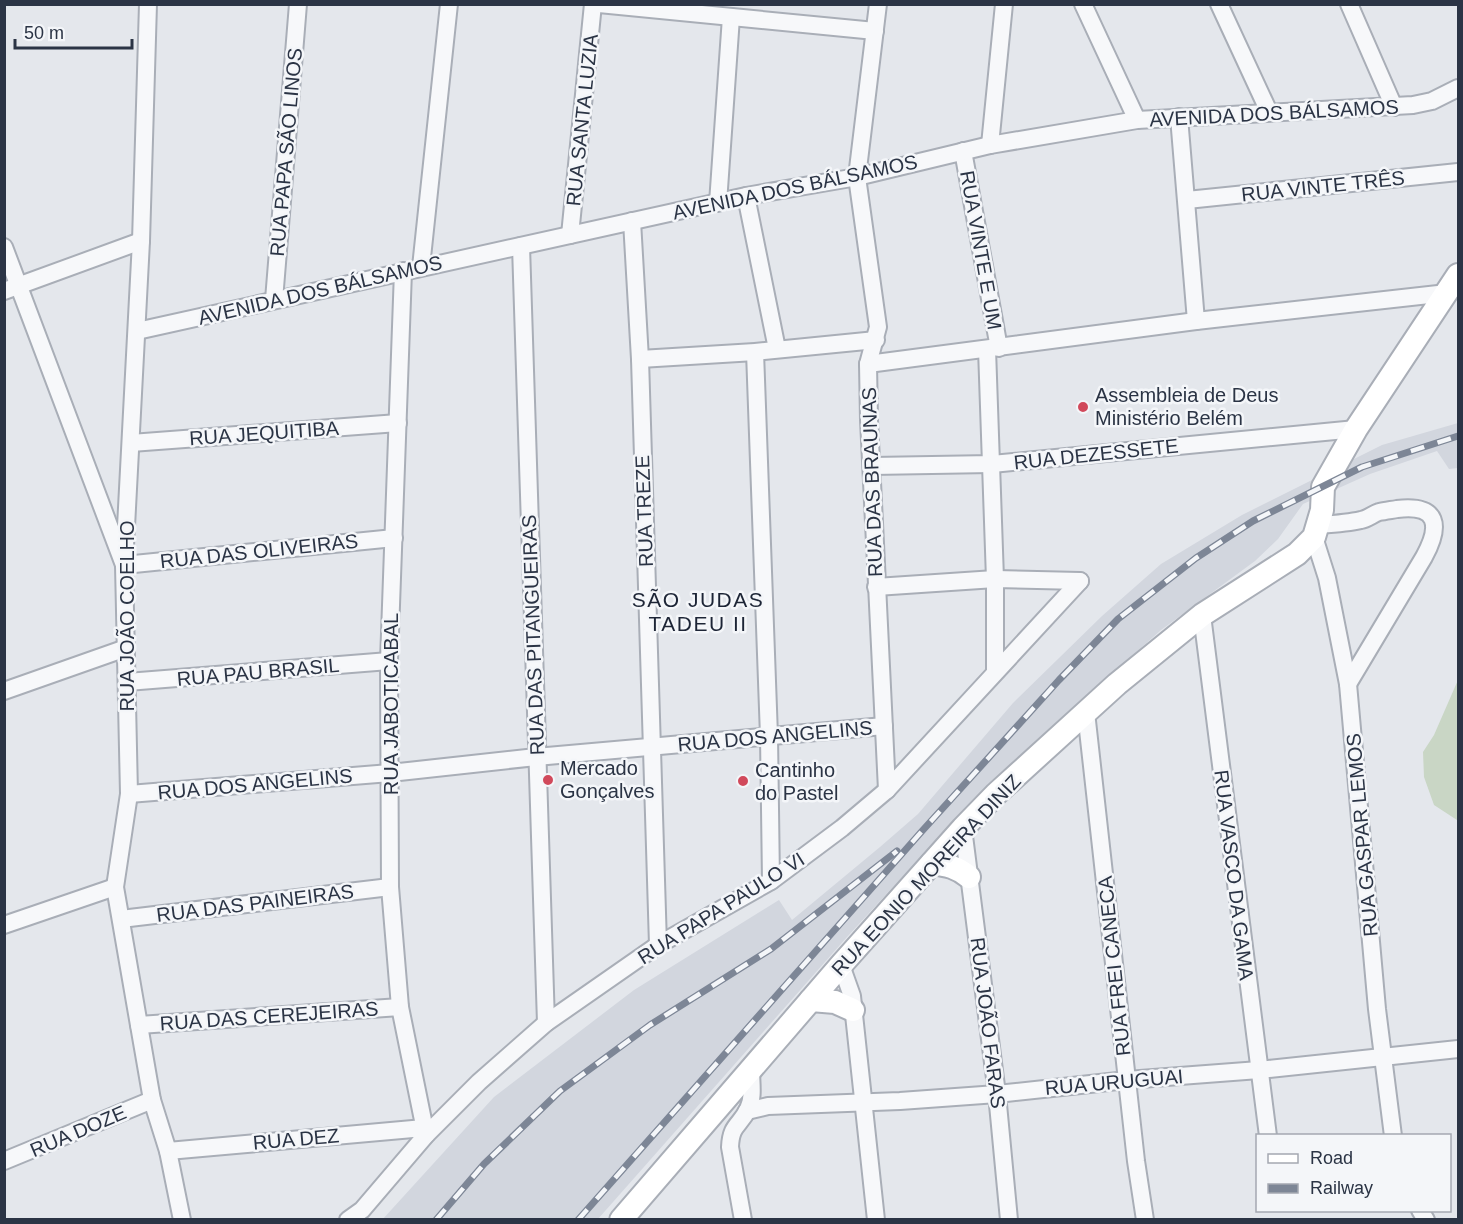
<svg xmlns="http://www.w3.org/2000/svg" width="1463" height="1224" font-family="Helvetica,sans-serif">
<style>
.built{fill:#d2d6de}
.green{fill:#c9d6c5}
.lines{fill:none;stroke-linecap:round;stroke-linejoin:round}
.minor-casing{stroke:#a9aeb7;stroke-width:20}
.secondary-casing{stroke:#a9aeb7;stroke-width:26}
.minor{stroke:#f7f8fa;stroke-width:16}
.secondary{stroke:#fff;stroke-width:22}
.rail-casing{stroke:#7d8696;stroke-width:7}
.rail{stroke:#f4f6f9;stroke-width:4.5;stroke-dasharray:14;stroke-linecap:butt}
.poi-dot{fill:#d1495b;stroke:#f4f6f9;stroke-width:2}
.labels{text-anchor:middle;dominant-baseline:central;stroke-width:5;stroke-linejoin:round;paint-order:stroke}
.street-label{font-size:20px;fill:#2b3445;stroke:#f4f6f9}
.poi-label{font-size:20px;fill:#2b3445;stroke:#f4f6f9;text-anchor:start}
.neighbourhood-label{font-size:21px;letter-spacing:1.5px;fill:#1d2536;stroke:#f4f6f9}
</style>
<rect width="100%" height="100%" fill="#e4e7ec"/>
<!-- built -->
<path class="built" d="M1458 423V468L1449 469 1437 451 1370 474 1303 504 1278 539 1255 561 1161 630 1009 766 939 837 847 937 598 1219 382 1220 494 1097 634 990 779 900 792 920 880 847 918 814 1013 703 1102 616 1161 564 1242 515 1382 445Z"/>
<!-- green -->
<path class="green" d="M1458 680V820H1457L1434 805 1424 777 1423 752 1434 735Z"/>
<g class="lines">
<!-- minor casing -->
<g class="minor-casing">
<g id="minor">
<path d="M148 4 141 241 124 565 129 794 115 887 152 1100 168 1151 182 1220"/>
<path d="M599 4 875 31"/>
<path d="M878 4 857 177 878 327 868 364 869 420 887 790"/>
<path d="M1083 4 1137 120"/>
<path d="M1219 4 1269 112"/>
<path d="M1349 4 1394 107"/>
<path d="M1179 117 1196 321"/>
<path d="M990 145 1004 4"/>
<path d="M963 151 999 348"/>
<path d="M746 196 777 349"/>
<path d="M1187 200 1458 172"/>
<path d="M718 203 731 17"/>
<path d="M632 221 640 359 658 945"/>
<path d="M570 235 593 4"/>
<path d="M521 246 546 1023"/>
<path d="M4 247 124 565 394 538"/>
<path d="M421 267 449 4"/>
<path d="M403 271 389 661 390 887 400 1007 426 1135"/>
<path d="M4 291 141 241"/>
<path d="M274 300 298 4"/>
<path d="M137 331 746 196 857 177 990 145 1137 120 1413 105 1432 101 1458 88"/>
<path d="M987 349 995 579V672"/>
<path d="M755 352 769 736 771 881"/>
<path d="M640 359 755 352 876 340"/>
<path d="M868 364 1196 321 1447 293"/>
<path d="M131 443 398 423"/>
<path d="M872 466 992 464 1356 429"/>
<path d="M1319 525C1333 524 1348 523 1361 520 1367 519 1373 514 1379 512 1384 511 1391 510 1397 509 1439 504 1441 526 1424 557L1348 684"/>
<path d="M1314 537 1327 578 1348 684 1377 1009 1393 1136"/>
<path d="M876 587 995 579 1080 581"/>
<path d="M1202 615 1268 1136"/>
<path d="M127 682 389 661"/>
<path d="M4 691 126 648"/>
<path d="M1086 712 1136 1161 1145 1220"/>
<path d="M129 794 390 773 536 757 884 726"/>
<path d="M963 828 997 1094 1009 1220"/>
<path d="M121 919 390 887"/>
<path d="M4 925 115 887"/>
<path d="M841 965 852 996 876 1220"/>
<path d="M139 1025 400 1007"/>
<path d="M747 1111 768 1106 900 1101 997 1094 1127 1080 1259 1070 1458 1049"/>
<path d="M168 1151 424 1128"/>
<path d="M4 1161 152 1100"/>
<path d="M1420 1210 1426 1220"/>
<path d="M348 1220 362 1210 426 1135 479 1082 546 1023 658 945 771 881 842 828 887 790 1080 581"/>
<path d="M743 1220 730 1147C731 1124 740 1126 748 1109 754 1097 751 1083 751 1070"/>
</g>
</g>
<!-- secondary casing -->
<g class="secondary-casing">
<g id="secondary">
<path d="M932 863C947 865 957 867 969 877"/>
<path d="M811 1000 835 1002 853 1010"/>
<path d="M621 1220 841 965 963 828 996 794 1117 684 1202 615 1297 554 1314 537 1322 510 1323 487 1356 429 1458 275"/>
</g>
</g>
<!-- minor -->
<use href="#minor" class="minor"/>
<!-- secondary -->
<use href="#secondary" class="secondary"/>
<!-- rail casing -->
<g class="rail-casing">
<g id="rail">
<path d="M436 1220 484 1164 560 1091 650 1025 771 949 897 851"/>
<path d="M578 1220 923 830 1059 680 1118 619 1196 558 1253 521 1362 467 1458 436"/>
</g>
</g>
<!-- rail -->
<use href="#rail" class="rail"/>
</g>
<!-- markers -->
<g class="poi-dot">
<circle cx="1083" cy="407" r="6"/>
<circle cx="548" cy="780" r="6"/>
<circle cx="743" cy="781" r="6"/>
</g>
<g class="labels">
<!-- street labels -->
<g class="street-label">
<text transform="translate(1274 113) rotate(-3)">AVENIDA DOS BÁLSAMOS</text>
<text transform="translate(582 120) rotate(-84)">RUA SANTA LUZIA</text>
<text transform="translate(286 152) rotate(-85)">RUA PAPA SÃO LINOS</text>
<text transform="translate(1323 186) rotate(-6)">RUA VINTE TRÊS</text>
<text transform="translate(795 187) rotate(-12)">AVENIDA DOS BÁLSAMOS</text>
<text transform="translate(981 250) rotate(80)">RUA VINTE E UM</text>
<text transform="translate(320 290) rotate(-13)">AVENIDA DOS BÁLSAMOS</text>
<text transform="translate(264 433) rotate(-4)">RUA JEQUITIBA</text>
<text transform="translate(1096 454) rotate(-6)">RUA DEZESSETE</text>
<text transform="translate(872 482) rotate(-92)">RUA DAS BRAUNAS</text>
<text transform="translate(644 511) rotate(-92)">RUA TREZE</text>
<text transform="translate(259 551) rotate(-6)">RUA DAS OLIVEIRAS</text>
<text transform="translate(127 616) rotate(-90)">RUA JOÃO COELHO</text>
<text transform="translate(533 635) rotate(-92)">RUA DAS PITANGUEIRAS</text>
<text transform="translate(258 672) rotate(-5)">RUA PAU BRASIL</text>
<text transform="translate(391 704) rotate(-90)">RUA JABOTICABAL</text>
<text transform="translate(775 736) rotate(-5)">RUA DOS ANGELINS</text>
<text transform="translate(255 784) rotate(-5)">RUA DOS ANGELINS</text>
<text transform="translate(1362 835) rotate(-95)">RUA GASPAR LEMOS</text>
<text transform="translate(926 875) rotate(-47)">RUA EONIO MOREIRA DINIZ</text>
<text transform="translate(1234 875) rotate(83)">RUA VASCO DA GAMA</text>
<text transform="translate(255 903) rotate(-7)">RUA DAS PAINEIRAS</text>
<text transform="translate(721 908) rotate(-32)">RUA PAPA PAULO VI</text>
<text transform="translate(1114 966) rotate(-96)">RUA FREI CANECA</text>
<text transform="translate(269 1016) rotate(-4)">RUA DAS CEREJEIRAS</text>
<text transform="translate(988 1023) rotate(83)">RUA JOÃO FARAS</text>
<text transform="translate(1114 1082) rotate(-5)">RUA URUGUAI</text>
<text transform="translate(78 1131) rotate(-23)">RUA DOZE</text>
<text transform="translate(296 1139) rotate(-5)">RUA DEZ</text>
</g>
<!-- poi labels -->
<g class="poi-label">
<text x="1095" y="395">Assembleia de Deus<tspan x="1095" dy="23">Ministério Belém</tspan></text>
<text x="560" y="768">Mercado<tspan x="560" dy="23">Gonçalves</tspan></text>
<text x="755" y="770">Cantinho<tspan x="755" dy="23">do Pastel</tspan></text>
</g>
<!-- neighbourhood labels -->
<g class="neighbourhood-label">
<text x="698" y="599">SÃO JUDAS<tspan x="698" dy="24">TADEU II</tspan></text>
</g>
</g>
<!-- border -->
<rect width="1463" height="1224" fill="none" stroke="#2b3445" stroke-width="12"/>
<!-- legend -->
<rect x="1256" y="1134" width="195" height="78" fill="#f4f6f9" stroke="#a4a8b1" stroke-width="1.5"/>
<rect x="1268" y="1154" width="30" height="9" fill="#ffffff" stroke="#a4a8b1" stroke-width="1.5"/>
<text x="1310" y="1164" font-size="18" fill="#2b3445">Road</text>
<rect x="1268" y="1184" width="30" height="9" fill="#7d8696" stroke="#a4a8b1" stroke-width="1.5"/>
<text x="1310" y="1194" font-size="18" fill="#2b3445">Railway</text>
<!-- scale -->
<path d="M15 39v9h117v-9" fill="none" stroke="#2b3445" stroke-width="3"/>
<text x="24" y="39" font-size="18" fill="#2b3445" stroke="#f4f6f9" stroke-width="4.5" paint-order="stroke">50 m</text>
</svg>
